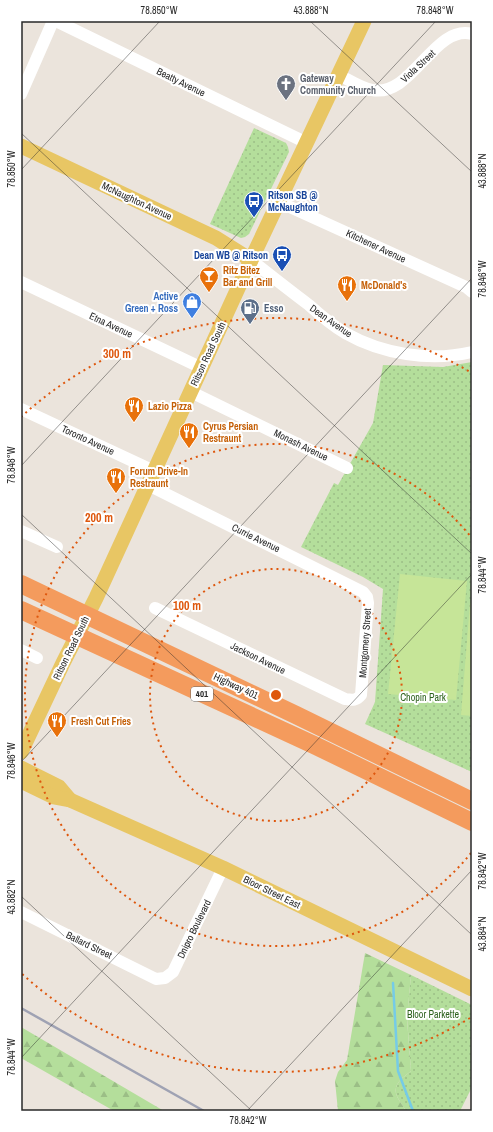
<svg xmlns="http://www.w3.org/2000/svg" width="493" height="1132" font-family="'Archivo Narrow',sans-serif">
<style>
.green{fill:url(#green-dots)}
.forest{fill:url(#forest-firs)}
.pitch{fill:#c6e598}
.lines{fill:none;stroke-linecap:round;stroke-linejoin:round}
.stream{stroke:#75cbe7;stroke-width:2.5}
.minor{stroke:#fff;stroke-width:12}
.major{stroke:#e8c664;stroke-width:15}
.highway{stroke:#f49b5d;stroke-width:18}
.rail{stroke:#9fa2b3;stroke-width:2.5}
.ticks{fill:none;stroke:#292929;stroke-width:1;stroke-opacity:0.45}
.ring{fill:none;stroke:#de570d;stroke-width:2;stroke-dasharray:2 4}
.labels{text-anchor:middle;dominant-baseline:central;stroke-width:4;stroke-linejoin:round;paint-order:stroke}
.shield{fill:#fff;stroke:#696969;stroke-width:1}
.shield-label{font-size:9px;font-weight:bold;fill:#292929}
.street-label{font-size:10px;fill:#292929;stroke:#fff}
.worship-label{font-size:10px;font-weight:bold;fill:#5b616d;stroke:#fff;text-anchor:start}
.transit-label{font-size:10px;font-weight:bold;fill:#164399;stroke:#fff;text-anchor:start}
.food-label{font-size:10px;font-weight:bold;fill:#c56008;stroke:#fff;text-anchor:start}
.shop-label{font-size:10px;font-weight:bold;fill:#366cbe;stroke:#fff;text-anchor:end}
.service-label{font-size:10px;font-weight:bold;fill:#4e5e75;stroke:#fff;text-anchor:start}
.park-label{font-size:10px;fill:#2e621e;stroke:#fff}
.centre{fill:#de570d;stroke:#fff;stroke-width:2}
.ring-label{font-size:12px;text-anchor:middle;font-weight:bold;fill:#de570d;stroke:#fff;stroke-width:4;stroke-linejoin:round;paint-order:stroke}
.neatline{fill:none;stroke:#292929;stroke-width:1.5}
.ticks-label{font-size:10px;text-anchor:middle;fill:#292929}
</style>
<defs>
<pattern id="green-dots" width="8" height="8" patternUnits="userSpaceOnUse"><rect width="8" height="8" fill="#b4de9b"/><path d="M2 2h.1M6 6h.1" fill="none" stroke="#9bbe86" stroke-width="1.8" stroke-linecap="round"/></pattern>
<pattern id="forest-firs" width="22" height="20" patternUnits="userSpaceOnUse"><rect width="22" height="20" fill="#b4de9b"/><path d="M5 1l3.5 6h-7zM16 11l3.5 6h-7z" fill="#9bbe86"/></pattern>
</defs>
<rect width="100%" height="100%" fill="#ebe4dc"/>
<!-- green -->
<g class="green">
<path d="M254 128 286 143 288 147 289 152 249 234 245 237 241 238 210 224Z"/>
<path d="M472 362V772L365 724 375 702 383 589 363 577 301 547 334 483 338 485 373 423 383 365 443 367Z"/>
<path d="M411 975 472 1005V1087L460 1111H406C404 1107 401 1104 399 1100 390 1086 401 1079 411 1071L407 1018Z"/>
</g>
<!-- forest -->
<g class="forest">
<path d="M365 953 411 975 407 1019 411 1071C401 1079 390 1086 399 1100 401 1104 404 1107 406 1111H338L335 1081 338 1072 347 1060Z"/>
<path d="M21 1027 164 1111H114L21 1058Z"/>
</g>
<!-- pitch -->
<g class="pitch">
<path d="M400 574 467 581 456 700 388 694Z"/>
<path d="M470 603H472V716L461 715Z"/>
</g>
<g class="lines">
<!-- stream -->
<path class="stream" d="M393 983 398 1071 413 1111"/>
<!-- minor -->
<g class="minor">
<path d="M56 21 307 143"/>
<path d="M339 75C349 80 361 88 372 90 412 98 434 24 472 34"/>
<path d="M21 94 53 21"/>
<path d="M279 202 466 287 472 292"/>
<path d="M251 260C270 275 289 290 309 305 320 315 332 325 345 333 382 354 430 362 472 352"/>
<path d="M21 282 202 368"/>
<path d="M191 392 347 468"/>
<path d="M21 409 154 471"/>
<path d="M148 485 363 592 367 597 368 603 361 695C356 701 352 700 345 699L155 608"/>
<path d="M21 531 57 547"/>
<path d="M21 650 37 658"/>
<path d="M21 912 156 979 165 978 173 972 223 868"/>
</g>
<!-- major -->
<g class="major">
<path d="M21 146 216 238 251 260"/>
<path d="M21 752 63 663 96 598 251 260 364 21"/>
<path d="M21 768 59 787 70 800"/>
<path d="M21 781 54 797 70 800 158 839 223 868 472 989"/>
</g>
<!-- highway -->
<g class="highway">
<path d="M21 584 296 715 472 801"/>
<path d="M21 610 314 745 472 822"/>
</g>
<!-- rail -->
<path class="rail" d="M21 1008 204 1111"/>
</g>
<!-- ticks -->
<path class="ticks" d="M310 21 472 172M21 133 472 554M21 170 160 21M21 466 436 21M21 514 472 935M21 762 472 278M21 896 252 1111M21 1058 472 574M247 1111 472 870"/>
<!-- distance rings -->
<g class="ring">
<circle cx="276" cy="695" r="126"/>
<path d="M471 853A251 251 0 1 1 471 537"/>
<path d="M470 1018A377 377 0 0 1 21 973M21 417A377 377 0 0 1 470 372"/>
</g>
<!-- icons -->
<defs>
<g id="church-pin" transform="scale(1)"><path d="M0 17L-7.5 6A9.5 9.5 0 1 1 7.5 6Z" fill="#6b7280" stroke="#fff"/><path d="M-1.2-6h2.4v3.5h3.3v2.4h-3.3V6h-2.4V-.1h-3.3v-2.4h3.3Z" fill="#fff"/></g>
<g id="bus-pin" transform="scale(1)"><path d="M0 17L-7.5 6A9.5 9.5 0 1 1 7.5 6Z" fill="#1a4fb4" stroke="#fff"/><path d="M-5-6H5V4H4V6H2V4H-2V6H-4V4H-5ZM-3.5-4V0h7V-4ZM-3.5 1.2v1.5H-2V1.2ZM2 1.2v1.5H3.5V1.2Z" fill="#fff"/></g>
<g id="bar-pin" transform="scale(1)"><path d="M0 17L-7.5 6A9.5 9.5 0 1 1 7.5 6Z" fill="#e8710a" stroke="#fff"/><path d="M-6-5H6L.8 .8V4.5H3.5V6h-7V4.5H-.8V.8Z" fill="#fff"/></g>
<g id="restaurant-pin" transform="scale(1)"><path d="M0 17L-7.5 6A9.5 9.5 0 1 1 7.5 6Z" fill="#e8710a" stroke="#fff"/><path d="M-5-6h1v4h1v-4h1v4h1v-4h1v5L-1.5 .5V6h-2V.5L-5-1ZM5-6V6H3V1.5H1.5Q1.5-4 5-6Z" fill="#fff"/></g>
<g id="shop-pin" transform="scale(1)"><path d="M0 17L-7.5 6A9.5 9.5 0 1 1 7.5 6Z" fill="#3f7fe0" stroke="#fff"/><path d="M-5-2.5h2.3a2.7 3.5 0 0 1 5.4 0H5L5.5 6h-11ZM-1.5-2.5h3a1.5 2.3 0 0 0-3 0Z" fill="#fff"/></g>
<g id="fuel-pin" transform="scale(1)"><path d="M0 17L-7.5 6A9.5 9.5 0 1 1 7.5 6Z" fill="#5c6f8a" stroke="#fff"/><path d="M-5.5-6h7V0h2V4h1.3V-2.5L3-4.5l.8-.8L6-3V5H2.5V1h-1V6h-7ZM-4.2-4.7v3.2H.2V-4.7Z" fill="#fff"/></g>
</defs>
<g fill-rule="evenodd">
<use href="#church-pin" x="286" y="84"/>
<use href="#bus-pin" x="254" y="201"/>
<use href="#bus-pin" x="282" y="255"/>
<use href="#bar-pin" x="209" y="276"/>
<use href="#restaurant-pin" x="347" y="285"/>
<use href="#shop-pin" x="192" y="302"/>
<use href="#fuel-pin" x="250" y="308"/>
<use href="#restaurant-pin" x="134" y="406"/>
<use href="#restaurant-pin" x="189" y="432"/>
<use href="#restaurant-pin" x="116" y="477"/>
<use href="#restaurant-pin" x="57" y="721"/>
</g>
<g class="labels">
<!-- shield labels -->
<rect class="shield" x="191" y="687" width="22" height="14" rx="3"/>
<g class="shield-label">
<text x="202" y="694">401</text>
</g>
<!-- street labels -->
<g class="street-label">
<text transform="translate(418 66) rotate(-43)">Viola Street</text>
<text transform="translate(181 82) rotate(26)">Beatty Avenue</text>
<text transform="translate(137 201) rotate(25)">McNaughton Avenue</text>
<text transform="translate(376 246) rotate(25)">Kitchener Avenue</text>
<text transform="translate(331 321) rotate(35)">Dean Avenue</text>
<text transform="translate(111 325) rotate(25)">Etna Avenue</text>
<text transform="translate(208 354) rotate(-65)">Ritson Road South</text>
<text transform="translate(88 440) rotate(25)">Toronto Avenue</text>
<text transform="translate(301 445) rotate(26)">Monash Avenue</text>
<text transform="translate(256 538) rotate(26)">Currie Avenue</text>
<text transform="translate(365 643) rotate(-86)">Montgomery Street</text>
<text transform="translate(71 648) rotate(-64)">Ritson Road South</text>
<text transform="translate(258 658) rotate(26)">Jackson Avenue</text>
<text transform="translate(236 686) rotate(25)">Highway 401</text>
<text transform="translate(272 892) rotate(26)">Bloor Street East</text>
<text transform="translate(194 929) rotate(-64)">Dnipro Boulevard</text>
<text transform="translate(89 945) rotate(26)">Ballard Street</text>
</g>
<!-- worship labels -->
<g class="worship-label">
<text x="300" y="78">Gateway<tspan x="300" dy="12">Community Church</tspan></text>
</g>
<!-- transit labels -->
<g class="transit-label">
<text x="268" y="195">Ritson SB @<tspan x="268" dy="12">McNaughton</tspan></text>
<text x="268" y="255" text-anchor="end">Dean WB @ Ritson</text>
</g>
<!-- food labels -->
<g class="food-label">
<text x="223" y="270">Ritz Bitez<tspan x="223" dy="12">Bar and Grill</tspan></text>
<text x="361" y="285">McDonald's</text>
<text x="148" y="406">Lazio Pizza</text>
<text x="203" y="426">Cyrus Persian<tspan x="203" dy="12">Restraunt</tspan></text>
<text x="130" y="471">Forum Drive-In<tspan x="130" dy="12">Restraunt</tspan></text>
<text x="71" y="721">Fresh Cut Fries</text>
</g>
<!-- shop labels -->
<g class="shop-label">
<text x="178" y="296">Active<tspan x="178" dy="12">Green + Ross</tspan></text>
</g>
<!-- service labels -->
<g class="service-label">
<text x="264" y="308">Esso</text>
</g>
<!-- park labels -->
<g class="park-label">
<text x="423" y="697">Chopin Park</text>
<text x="433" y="1014">Bloor Parkette</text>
</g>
</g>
<circle cx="276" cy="695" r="6" class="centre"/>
<g class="ring-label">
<text x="117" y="358">300 m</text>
<text x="99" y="522">200 m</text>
<text x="187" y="610">100 m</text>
</g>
<!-- border -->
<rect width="493" height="1132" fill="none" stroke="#ffffff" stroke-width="44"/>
<rect x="22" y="22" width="449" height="1088" class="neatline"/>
<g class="ticks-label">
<text x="159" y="14">78.850°W</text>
<text x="311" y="14">43.888°N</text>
<text x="435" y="14">78.848°W</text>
<text transform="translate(11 169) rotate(-90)" y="4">78.850°W</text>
<text transform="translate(482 171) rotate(-90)" y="4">43.888°N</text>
<text transform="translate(482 279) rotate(-90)" y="4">78.846°W</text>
<text transform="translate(11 465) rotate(-90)" y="4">78.848°W</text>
<text transform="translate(482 575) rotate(-90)" y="4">78.844°W</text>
<text transform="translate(11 761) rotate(-90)" y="4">78.846°W</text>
<text transform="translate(482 871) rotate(-90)" y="4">78.842°W</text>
<text transform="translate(11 897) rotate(-90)" y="4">43.882°N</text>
<text transform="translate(482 934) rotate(-90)" y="4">43.884°N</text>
<text transform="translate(11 1057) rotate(-90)" y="4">78.844°W</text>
<text x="248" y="1124">78.842°W</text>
</g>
</svg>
